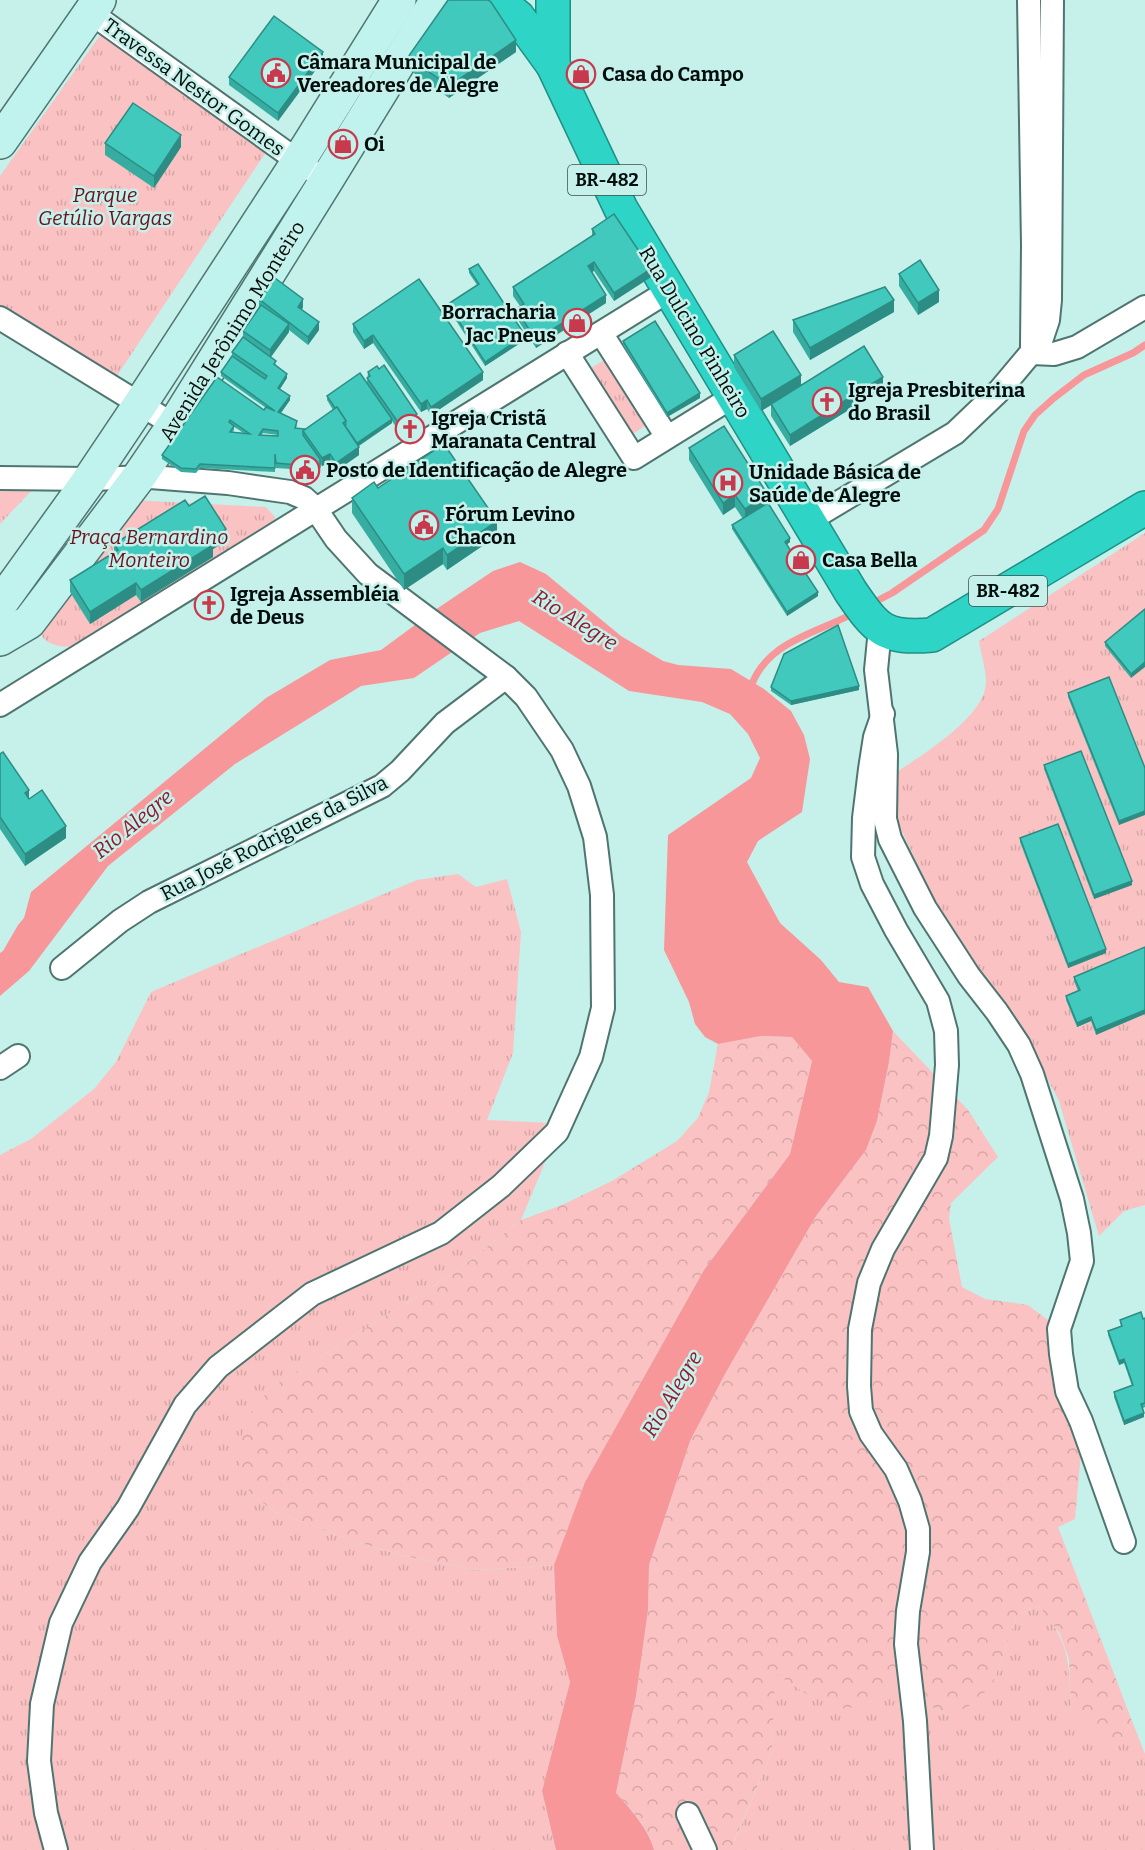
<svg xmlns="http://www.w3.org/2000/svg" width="1145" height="1850" font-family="Bitter,serif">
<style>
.grass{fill:url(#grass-tufts)}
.forest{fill:url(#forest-crowns)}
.water{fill:#f8979a}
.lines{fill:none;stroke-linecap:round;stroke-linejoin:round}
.stream{stroke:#f8979a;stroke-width:7}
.street-casing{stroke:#4f7570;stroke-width:26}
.secondary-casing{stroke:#4f7570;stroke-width:36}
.highway-casing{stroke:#1f8f85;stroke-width:36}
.street{stroke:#fff;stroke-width:22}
.secondary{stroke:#c0f2ee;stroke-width:33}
.highway{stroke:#2ed4c5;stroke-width:33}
.wall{fill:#37ada2;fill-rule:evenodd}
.shaded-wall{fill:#2d8d84}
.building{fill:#40c9bc;stroke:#2d8d84;stroke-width:1.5;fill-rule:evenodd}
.labels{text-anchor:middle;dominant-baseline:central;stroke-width:5;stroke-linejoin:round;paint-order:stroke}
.shield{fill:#c6f0ea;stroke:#3d524f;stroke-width:1.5}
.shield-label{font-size:18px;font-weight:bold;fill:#020e0d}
.poi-label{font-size:20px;font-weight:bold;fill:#020e0d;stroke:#c6f0ea;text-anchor:start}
.street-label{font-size:20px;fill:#020e0d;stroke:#c6f0ea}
.park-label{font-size:20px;font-style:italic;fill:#691321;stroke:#c6f0ea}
.water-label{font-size:21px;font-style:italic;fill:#8d1b2e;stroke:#c6f0ea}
</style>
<defs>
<pattern id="grass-tufts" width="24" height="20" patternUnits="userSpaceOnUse" patternTransform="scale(1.5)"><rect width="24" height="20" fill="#fbc2c3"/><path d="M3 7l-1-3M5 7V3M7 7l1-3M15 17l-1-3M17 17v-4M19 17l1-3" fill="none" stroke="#d6a6a6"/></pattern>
<pattern id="forest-crowns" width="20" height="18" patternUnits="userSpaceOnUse" patternTransform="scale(1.5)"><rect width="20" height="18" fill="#fbc2c3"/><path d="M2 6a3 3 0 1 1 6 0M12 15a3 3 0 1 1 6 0" fill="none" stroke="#d6a6a6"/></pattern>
</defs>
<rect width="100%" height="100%" fill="#c6f0ea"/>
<!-- grass -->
<g class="grass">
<path d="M101 34 266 152 116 377 0 306V176Z"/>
<path d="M607 358 648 424 628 437 588 370Z"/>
<path d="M34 488 0 524V490Z"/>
<path d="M131 500 266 507 275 517 274 525 77 646C62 648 42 646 39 628Z"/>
<path d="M1145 533V1205L1124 1211 1099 1236 1059 1101 1019 1024 965 949 935 901 896 819 894 774C920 756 986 717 986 682 986 669 981 654 979 641Z"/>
<path d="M458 874 476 887 507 879 521 932 513 1053 487 1120 550 1123 546 1160 521 1220 457 1271 275 1385 250 1493 275 1512 348 1539 400 1555 474 1570 554 1565 557 1636 570 1682 542 1791 556 1850H0V1155L31 1139 94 1089 116 1062 151 992 417 880Z"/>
<path d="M1039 1606C1070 1643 1069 1661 1071 1707L1121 1739 1132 1721 1145 1754V1850H741L734 1842 772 1752 774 1672 811 1697 869 1703 888 1686 950 1716 992 1686 1017 1615Z"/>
</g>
<!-- forest -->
<g class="forest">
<path d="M893 1031 968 1110 998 1157 951 1203 949 1219 962 1287 985 1299 1028 1305 1053 1324 1084 1419 1075 1519 1058 1527 1132 1721 1121 1739 1102 1741 1071 1707 1069 1659 1060 1634 1039 1606 1017 1615 992 1686 969 1706 950 1716 888 1686 869 1703 845 1709 811 1697 775 1673 772 1752 734 1841 741 1850H654C650 1830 630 1808 616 1793L636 1696 648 1610 649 1565 690 1441 725 1374 816 1216 866 1150 877 1121 889 1062Z"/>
<path d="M761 1036 792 1037 812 1061 790 1154 704 1270 585 1482 554 1565 474 1570 400 1555 348 1539 275 1512 250 1493 238 1459 243 1431 255 1405 275 1385 457 1271 521 1220 562 1205 612 1181 677 1141 698 1118 709 1092 718 1044Z"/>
</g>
<!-- water -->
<path class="water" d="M520 562 546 574 621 636 663 661 678 665 731 669 764 689 791 711 804 735 810 759 802 812 758 841 747 862 780 923 821 960 839 982 868 987 893 1031 889 1062 877 1121 866 1150 816 1216 725 1374 690 1441 649 1565 648 1610 636 1696 616 1793C629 1807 650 1831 654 1850H556L542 1791 570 1682 557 1636 554 1565 585 1482 704 1270 790 1154 812 1061 792 1037 761 1036 718 1044 705 1037 695 1024 689 1002 664 950 668 835 751 778 760 758 748 734 730 714 702 702 629 691 519 621 480 633 414 678 361 686 235 764 108 866 29 971 0 996V953L3 951 18 925 24 918 31 892 266 698 330 660 381 650 438 608 493 571Z"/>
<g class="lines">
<!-- stream -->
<g class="stream">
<path d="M871 604 892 593 984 530 998 509 1024 431 1035 415 1054 398 1084 375 1133 353 1145 345"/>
<path d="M750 689C766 641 815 634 854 613"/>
</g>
<!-- street casing -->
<g class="street-casing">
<g id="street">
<path d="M1029 0 1033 245 1032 346"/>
<path d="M91 13 309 169"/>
<path d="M0 318 174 425"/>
<path d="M601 333 667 437"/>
<path d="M567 353 634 458 734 396"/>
<path d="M1032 353 1054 354 1077 347 1145 307"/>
<path d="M0 478 90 479 150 477 228 483 290 492 304 498 315 508 336 539 368 574 506 677 526 697 562 750 579 786 595 837 602 895 603 1008 591 1057 557 1132 501 1186 441 1233 312 1294 218 1367 185 1405 128 1508 90 1562 61 1623 42 1704 39 1761 46 1813 56 1850"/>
<path d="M808 521 955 433 999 391 1041 341 1048 320 1050 300 1052 0"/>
<path d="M880 629 876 670 886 754 885 819 890 839 925 908 969 976 997 1012 1019 1045 1032 1074 1072 1199 1079 1233 1082 1261 1059 1329 1061 1354 1067 1391 1081 1421 1124 1542"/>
<path d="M0 705 670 290"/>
<path d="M883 714 875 737 870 769 864 818 863 857 872 884 896 930 938 1001 946 1031 947 1065 941 1136 936 1158 883 1249 869 1283 860 1329 859 1386 861 1411 871 1434 896 1469 910 1501 918 1529V1552L908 1611 906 1644 915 1721 922 1850"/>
<path d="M62 968 120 921 149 902 382 786 400 771 445 723 506 677"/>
<path d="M0 1068 18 1056"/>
<path d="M688 1814 705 1850"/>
</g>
</g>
<!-- secondary casing -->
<g class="secondary-casing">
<g id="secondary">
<path d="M0 142 99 0"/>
<path d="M0 604 90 479 141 403 298 162 399 0"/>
<path d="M0 639 29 622 138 478 174 425 326 181 437 0"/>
</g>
</g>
<!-- highway casing -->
<g class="highway-casing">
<g id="highway">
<path d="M497 0 518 17 553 65 621 209 851 592C877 630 884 639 932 635L1145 508"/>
<path d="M553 0V65"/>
</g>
</g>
<!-- street -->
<use href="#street" class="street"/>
<!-- secondary -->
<use href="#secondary" class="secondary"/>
<!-- highway -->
<use href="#highway" class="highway"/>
</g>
<!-- wall -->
<g class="wall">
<path d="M516 52 449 98 408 69V57Z"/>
<path d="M323 60 278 121 229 85V77Z"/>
<path d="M105 143 181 147 154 188 105 155Z"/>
<path d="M592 229 651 277 614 301 594 271 591 272 606 303 536 348 516 317V309L520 306 513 296V287L592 237Z"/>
<path d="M469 269 525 340 485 366 448 308V304L477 285 469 273Z"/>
<path d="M899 274 939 302 918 315 899 286Z"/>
<path d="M259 299 303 307 302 310 319 330 308 345 289 330V332L271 357 276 365V366L287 378 280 389 290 400 281 413 297 425 296 428 305 429 333 410 327 400V396L367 383 368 372 417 422 400 433 392 421V423L359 446V455L336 471 330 462 322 466 320 464V471L276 468 275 459V472L200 468 196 473 181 472 162 459V455L217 377 264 410 266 408 221 376V372L232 356V352L243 338V331L259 308ZM234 427 239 430 243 433 233 432 234 430ZM263 433 278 435V436L262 435Z"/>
<path d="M894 312 810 360 793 332V320Z"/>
<path d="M353 324 483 380 431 415 427 409 421 412 373 343 364 349 353 332Z"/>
<path d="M623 341 700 398 667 417 623 345Z"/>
<path d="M734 355 801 385 883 389 790 446 771 416V405L761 411 734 367Z"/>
<path d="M689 448 768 503 790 542 787 544 818 596 787 616 732 529V525L743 519 735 507 723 515 689 460Z"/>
<path d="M378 488 497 536 447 570 443 564 404 590 352 513V498Z"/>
<path d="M189 506 226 541 213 549V557L141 602 136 595 90 624 70 592V580L114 553V544Z"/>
<path d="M1145 609 1131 678 1105 646V642Z"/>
<path d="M771 687 859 690 791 705 771 691Z"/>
<path d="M1068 693 1145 768 1119 825 1068 697Z"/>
<path d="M0 754 29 790V799L66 838 25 866 0 829Z"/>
<path d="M1044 765 1132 885 1094 899 1044 769Z"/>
<path d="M1020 838 1106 953 1068 968 1020 842Z"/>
<path d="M1145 947 1096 1035 1091 1021 1077 1027 1066 1000V996L1078 991 1074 981V977Z"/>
<path d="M1141 1312 1145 1407 1143 1408 1144 1417 1124 1425 1114 1397V1392L1132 1386 1124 1363 1119 1365 1108 1335V1331L1121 1327 1120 1320Z"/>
</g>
<!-- shaded-wall -->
<g class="shaded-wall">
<path d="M516 40V52L449 98V86Z"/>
<path d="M323 52V60L278 121V113Z"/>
<path d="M181 135V147L154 188V176Z"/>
<path d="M594 262V271L588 274V266Z"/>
<path d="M651 269V277L614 301V293Z"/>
<path d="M939 290V302L918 315V303Z"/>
<path d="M606 295V303L536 348V340Z"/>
<path d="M303 299V307L298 315V307Z"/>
<path d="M894 300V312L810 360V348Z"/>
<path d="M319 322V330L308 345V337Z"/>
<path d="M289 324V332L270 358V350Z"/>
<path d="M373 335V343L364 349V341Z"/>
<path d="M525 335V340L485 366V362Z"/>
<path d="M483 372V380L431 415V407Z"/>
<path d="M287 374V378L278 392V388Z"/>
<path d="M801 375V387L771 404V405L761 411V399Z"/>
<path d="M883 377V389L790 446V435Z"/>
<path d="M700 393V398L667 417V413Z"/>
<path d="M290 396V400L278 417V412Z"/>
<path d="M427 400V409L421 412V404Z"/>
<path d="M417 414V422L400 433V425Z"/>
<path d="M392 419V423L355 448V444Z"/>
<path d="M359 447V455L336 471V463Z"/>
<path d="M330 454V462L322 466V458Z"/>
<path d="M735 495V507L723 515V503Z"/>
<path d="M768 495V507L745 521V509Z"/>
<path d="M497 521V536L447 570V555Z"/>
<path d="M226 529V541L213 549V557L141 602V590L210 539Z"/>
<path d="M790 538V542L785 546V542Z"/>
<path d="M443 548V564L404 590V574Z"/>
<path d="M136 583V595L90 624V612Z"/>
<path d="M818 592V596L787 616V612Z"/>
<path d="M1145 662V667L1131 678V674Z"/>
<path d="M859 686V690L791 705V701Z"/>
<path d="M29 790V802L25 793Z"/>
<path d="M1145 811V815L1119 825V821Z"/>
<path d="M66 826V838L25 866V854Z"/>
<path d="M1132 881V885L1094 899V895Z"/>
<path d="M1106 949V953L1068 968V964Z"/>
<path d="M1145 1010V1014L1096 1035V1030Z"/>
<path d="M1091 1017V1021L1077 1027V1023Z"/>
<path d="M1124 1359V1363L1119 1365V1361Z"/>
<path d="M1144 1413V1417L1124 1425V1421Z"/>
</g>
<!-- building -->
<g class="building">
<path d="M448 0H488L491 2 516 40 449 86 408 57Z"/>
<path d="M274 16 323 52 278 113 229 77Z"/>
<path d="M133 103 181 135 154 176 105 143Z"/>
<path d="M614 214 651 269 614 293 594 262 588 266 606 295 536 340 516 309 524 304 513 287 595 234 592 229Z"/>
<path d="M920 260 939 290 918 303 899 274Z"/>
<path d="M478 264 525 335 485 362 448 304 479 284 469 269Z"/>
<path d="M275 278 303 299 298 307 319 322 308 337 259 299Z"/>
<path d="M419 279 483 372 431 407 427 400 421 404 373 335 364 341 353 324Z"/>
<path d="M885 287 894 300 810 348 793 320Z"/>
<path d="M261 305 289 324 270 350 243 331Z"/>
<path d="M655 321 700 393 667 413 623 341Z"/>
<path d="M773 331 801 375 761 399 734 355Z"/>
<path d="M243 337 276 361 274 364 287 374 278 388 290 396 278 412 297 421 295 428 305 429 303 431V435L320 459V467L276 463 275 454V468L200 464 196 469 181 468 162 455 217 377 264 410 266 407 275 411 221 372 232 356 265 379 267 376 232 352ZM230 420 250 434 230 432 234 426 229 422ZM263 429 278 431V436L259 435Z"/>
<path d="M864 346 883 377 790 435 771 404Z"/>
<path d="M384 365 417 414 400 425 367 378 370 376 368 372 377 366 379 369Z"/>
<path d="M360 373 392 419 357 443 345 426 346 424 345 422 346 421 337 407 335 408 327 396Z"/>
<path d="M337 407 346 421 343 423 359 447 336 463 330 454 322 458 303 431Z"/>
<path d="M724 426 768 495 745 509 735 495 723 503 689 448Z"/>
<path d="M444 444 497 521 447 555 443 548 404 574 352 498 374 482 378 488Z"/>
<path d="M205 496 226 529 210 539 213 545 141 590 136 583 90 612 70 580 118 550 114 544 185 500 189 506Z"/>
<path d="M768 503 790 538 785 542 818 592 787 612 732 525Z"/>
<path d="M1145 609V662L1131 674 1105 642Z"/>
<path d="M838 625 859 686 791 701 771 687 784 654Z"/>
<path d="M1109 677 1145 768V811L1119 821 1068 693Z"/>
<path d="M1081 751 1132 881 1094 895 1044 765Z"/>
<path d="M3 752 29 790 25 793 29 799 42 790 66 826 25 854 0 817V754Z"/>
<path d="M1058 824 1106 949 1068 964 1020 838Z"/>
<path d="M1145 947V1010L1096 1030 1091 1017 1077 1023 1066 996 1080 990 1074 977Z"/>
<path d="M1141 1312 1143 1319 1145 1318V1403L1141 1404 1144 1413 1124 1421 1114 1392 1133 1385 1124 1359 1119 1361 1108 1331 1122 1326 1120 1320Z"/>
</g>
<!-- icons -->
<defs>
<g id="civic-ring" transform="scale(1.5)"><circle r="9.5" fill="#c6f0ea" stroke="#c9394d" stroke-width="1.5"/><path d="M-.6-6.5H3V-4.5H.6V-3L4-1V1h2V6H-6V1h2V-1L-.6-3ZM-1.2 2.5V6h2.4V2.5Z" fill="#c9394d"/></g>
<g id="shop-ring" transform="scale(1.5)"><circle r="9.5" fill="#c6f0ea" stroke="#c9394d" stroke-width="1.5"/><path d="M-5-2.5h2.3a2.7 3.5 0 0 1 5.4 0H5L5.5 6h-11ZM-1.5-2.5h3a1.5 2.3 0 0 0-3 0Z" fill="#c9394d"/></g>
<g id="church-ring" transform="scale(1.5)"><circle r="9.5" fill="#c6f0ea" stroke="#c9394d" stroke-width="1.5"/><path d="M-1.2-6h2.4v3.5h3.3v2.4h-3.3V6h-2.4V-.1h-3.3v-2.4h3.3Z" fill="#c9394d"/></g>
<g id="hospital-ring" transform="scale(1.5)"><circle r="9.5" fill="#c6f0ea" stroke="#c9394d" stroke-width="1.5"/><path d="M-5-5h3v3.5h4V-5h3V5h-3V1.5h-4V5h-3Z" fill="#c9394d"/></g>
</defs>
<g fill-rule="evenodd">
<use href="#civic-ring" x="276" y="73"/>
<use href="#shop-ring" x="581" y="74"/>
<use href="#shop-ring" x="343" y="144"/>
<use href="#shop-ring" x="577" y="323"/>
<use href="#church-ring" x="827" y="402"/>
<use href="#church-ring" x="410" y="429"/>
<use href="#civic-ring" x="305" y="470"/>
<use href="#hospital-ring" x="728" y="483"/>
<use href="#civic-ring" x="424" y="525"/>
<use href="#shop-ring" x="801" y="560"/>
<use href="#church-ring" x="209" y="605"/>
</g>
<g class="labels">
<!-- shield labels -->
<g class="shield">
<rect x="568" y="165" width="78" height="30" rx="4.5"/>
<rect x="969" y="576" width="78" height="30" rx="4.5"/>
</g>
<g class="shield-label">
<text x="607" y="180">BR-482</text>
<text x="1008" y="591">BR-482</text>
</g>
<!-- poi labels -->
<g class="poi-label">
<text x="297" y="62">Câmara Municipal de<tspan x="297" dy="23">Vereadores de Alegre</tspan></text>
<text x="602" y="74">Casa do Campo</text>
<text x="364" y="144">Oi</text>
<text x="556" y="312" text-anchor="end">Borracharia<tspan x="556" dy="23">Jac Pneus</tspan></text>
<text x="848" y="390">Igreja Presbiterina<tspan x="848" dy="23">do Brasil</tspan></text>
<text x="431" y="418">Igreja Cristã<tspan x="431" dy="23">Maranata Central</tspan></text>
<text x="326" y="470">Posto de Identificação de Alegre</text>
<text x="749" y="472">Unidade Básica de<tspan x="749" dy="23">Saúde de Alegre</tspan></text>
<text x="445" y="514">Fórum Levino<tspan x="445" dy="23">Chacon</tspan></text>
<text x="822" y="560">Casa Bella</text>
<text x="230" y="594">Igreja Assembléia<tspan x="230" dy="23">de Deus</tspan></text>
</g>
<!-- street labels -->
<g class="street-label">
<text transform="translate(194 87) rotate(36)">Travessa Nestor Gomes</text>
<text transform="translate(232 331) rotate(-58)">Avenida Jerônimo Monteiro</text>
<text transform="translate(695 332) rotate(59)">Rua Dulcino Pinheiro</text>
<text transform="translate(274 838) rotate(-27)">Rua José Rodrigues da Silva</text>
</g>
<!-- park labels -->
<g class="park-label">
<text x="105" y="195">Parque<tspan x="105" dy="23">Getúlio Vargas</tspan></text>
<text x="149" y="537">Praça Bernardino<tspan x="149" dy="23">Monteiro</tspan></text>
</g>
<!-- water labels -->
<g class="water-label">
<text transform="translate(575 620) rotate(32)">Rio Alegre</text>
<text transform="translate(133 824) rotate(-39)">Rio Alegre</text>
<text transform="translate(672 1394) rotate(-59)">Rio Alegre</text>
</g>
</g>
</svg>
